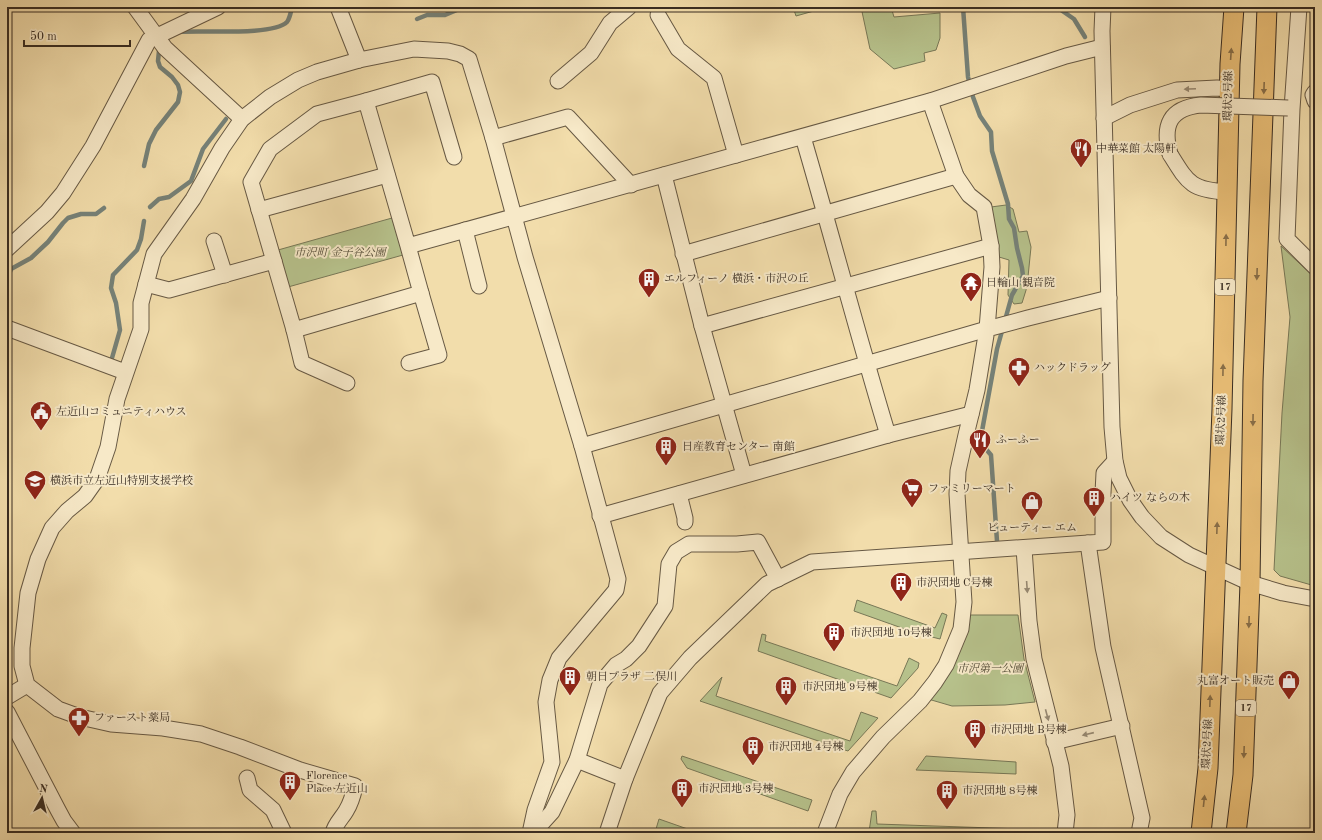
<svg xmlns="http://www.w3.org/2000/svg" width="1322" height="840" font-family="'Old Standard TT','Noto Serif JP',serif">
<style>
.green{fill:#b7c28c;stroke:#787857}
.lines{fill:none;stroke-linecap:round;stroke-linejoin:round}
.stream{stroke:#768279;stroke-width:4.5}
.minor-casing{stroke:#675944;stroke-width:17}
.major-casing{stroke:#392d22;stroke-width:21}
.minor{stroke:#f7e9c8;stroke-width:15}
.major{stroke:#e9be76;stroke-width:19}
.minor-bridge-casing{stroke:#675944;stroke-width:17;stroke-linecap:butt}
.minor-bridge{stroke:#f7e9c8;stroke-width:15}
.oneway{fill:#886e48}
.oneway2{fill:#988b75}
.labels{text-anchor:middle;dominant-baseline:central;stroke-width:4;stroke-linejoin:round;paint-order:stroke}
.shield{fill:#f7e9c8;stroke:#726554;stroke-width:1}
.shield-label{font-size:10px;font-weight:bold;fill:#392d22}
.street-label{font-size:11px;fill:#392d22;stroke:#f7e9c8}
.poi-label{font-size:11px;fill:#392d22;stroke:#f7e9c8;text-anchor:start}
.park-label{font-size:11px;font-style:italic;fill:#524b37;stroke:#f7e9c8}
</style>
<rect width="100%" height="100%" fill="#f2ddab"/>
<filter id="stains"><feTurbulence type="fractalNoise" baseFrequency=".005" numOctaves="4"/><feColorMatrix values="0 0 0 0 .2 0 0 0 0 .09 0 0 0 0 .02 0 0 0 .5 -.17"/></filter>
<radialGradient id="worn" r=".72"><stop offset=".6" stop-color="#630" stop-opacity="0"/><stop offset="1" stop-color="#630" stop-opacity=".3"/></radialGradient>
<!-- green -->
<g class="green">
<path d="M793 7H828L796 16Z"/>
<path d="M861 7H891L894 17 940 13V38L936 50 924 53 925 61 894 69 870 49Z"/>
<path d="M1006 205 1013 209 1019 232 1027 231 1031 247 1027 287 1022 303 1014 304 1008 295 1009 260 999 257 991 207Z"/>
<path d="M392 218 403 255 288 287 278 250Z"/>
<path d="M1281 246 1315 278V586L1280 576 1274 570 1282 413 1290 317Z"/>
<path d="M857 600 935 628 942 613 947 615 940 639 916 633 854 611Z"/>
<path d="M966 615H1018L1024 659 1035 702 1005 705 952 706 928 699Z"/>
<path d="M762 634 766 635 765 641 897 686 909 658 919 663 918 668 891 698 758 651Z"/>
<path d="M722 677 716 696 850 741 861 712 878 718 848 751 700 701Z"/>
<path d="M682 756 812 800 808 811 687 768 681 759Z"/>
<path d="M926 756 1016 762V774L916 770Z"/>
<path d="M872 811H876L877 824 1021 829 1019 833 869 832Z"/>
<path d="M659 819 699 833H666L656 829Z"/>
</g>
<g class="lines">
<!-- stream -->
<g class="stream">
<path d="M963 7 968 77 973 97 980 116 991 132 992 151 1008 204 1009 219 1014 228 1017 248 1022 268 1023 276 1012 295 997 349 980 442 991 455 997 541"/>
<path d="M1060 7 1061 10 1074 19 1085 37"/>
<path d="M417 19 427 15H445L464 7"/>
<path d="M179 32C201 30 273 36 287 22 290 18 291 11 292 7"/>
<path d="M144 166 149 144 156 130 178 102 180 92 178 85 172 77 160 67 158 61 159 51"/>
<path d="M150 207 159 199 169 197 191 181 203 149 226 119"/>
<path d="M7 280 11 269 31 258 48 242 63 223 68 218 81 214H96L104 208"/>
<path d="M112 358 120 330 116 303 111 288 113 275 137 250 141 239 144 221"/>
</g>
<!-- minor casing -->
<g class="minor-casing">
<g id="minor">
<path d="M135 7 165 48 242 119"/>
<path d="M338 7 359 60"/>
<path d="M1103 7 1102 31 1112 427 1115 461 1119 478 1130 500 1142 517 1161 537 1189 555 1250 583 1283 593 1315 599"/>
<path d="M1299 7 1292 109 1287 239 1315 267"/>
<path d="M658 15 678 49 714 78 736 155"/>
<path d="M558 81 591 53 610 23 629 7"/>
<path d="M1315 92 1313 95 1315 101"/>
<path d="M366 101 432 82 454 157"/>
<path d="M1104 118 1130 105 1177 90 1217 88 1229 89"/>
<path d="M803 137C832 236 858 336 888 435"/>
<path d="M493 138 568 117 631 185"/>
<path d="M1170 154C1188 183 1191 190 1227 192"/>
<path d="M664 175 702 326 744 475"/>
<path d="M259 210 387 175"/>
<path d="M465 230 479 286"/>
<path d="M214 241 225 275"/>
<path d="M408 246 421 293 294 330 251 182 270 149 317 114 366 101 408 246 930 101 1066 56 1102 47"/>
<path d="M7 249 47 212 63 193 93 146 149 40 218 7"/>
<path d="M683 254 956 176"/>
<path d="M146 284 169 290 274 261"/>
<path d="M702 326 991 246"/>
<path d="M7 328 125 372"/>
<path d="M294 330 302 363 347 383"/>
<path d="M409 363 439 355 421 293"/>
<path d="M582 446 987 329 992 267 991 246 984 207 969 195 956 176 930 101"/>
<path d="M679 494 685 518V522"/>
<path d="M600 516 888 435 971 414"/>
<path d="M1088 543 1103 647 1142 818 1139 833"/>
<path d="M1024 548 1029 621 1034 659 1061 766 1067 815 1065 833"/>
<path d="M7 697 27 685"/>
<path d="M7 712 58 810 64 821 73 833"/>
<path d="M1054 742 1122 726"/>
<path d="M577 760 625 779"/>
<path d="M247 778 250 790 273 810 284 833"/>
<path d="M333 833C335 824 342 818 346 811 351 803 353 796 355 786L300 770 240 747 201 734 163 728 111 724 80 717 58 709 27 685 22 666V648L28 593 38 559 52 528 67 511 85 496 97 479 108 447 117 399 141 329V303L154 254 193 199 222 148 242 119 270 97 298 80 317 72 359 60 414 49 448 51 460 54 469 59 493 138 525 257 582 446 618 579 616 590 559 658 550 680 546 702 552 762 535 810 530 833"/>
<path d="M533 833 552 812 577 760 600 684 616 665 626 659 639 646 665 606 669 564 676 552 689 544H737L758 542 778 579"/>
<path d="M607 833 625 779 660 693 690 658 767 584 812 562 1103 542V493L1104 473 1115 461"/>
<path d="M825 833 840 794 853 772 883 737 920 701 935 682 946 665 961 629 964 602 957 494 958 471 966 435 977 390 987 329 1028 318 1109 298"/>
</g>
</g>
<!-- major casing -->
<g class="major-casing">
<g id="major">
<path d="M1201 833 1208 768 1222 409 1230 64 1234 7"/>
<path d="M1236 833 1243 775 1250 583 1253 381 1267 7"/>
</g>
</g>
<!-- minor -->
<use href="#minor" class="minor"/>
<!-- major -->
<use href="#major" class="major"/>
<!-- minor-bridge casing -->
<g class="minor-bridge-casing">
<path id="minor-bridge" d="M1170 154C1162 125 1170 108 1201 105L1288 108"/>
</g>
<!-- minor-bridge -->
<use href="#minor-bridge" class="minor-bridge"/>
</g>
<!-- one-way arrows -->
<defs><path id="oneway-solid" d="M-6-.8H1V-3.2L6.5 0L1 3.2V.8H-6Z"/></defs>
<g class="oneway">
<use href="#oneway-solid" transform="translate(1231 54) rotate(-86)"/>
<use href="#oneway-solid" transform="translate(1264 88) rotate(92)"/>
<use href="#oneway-solid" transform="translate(1226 240) rotate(-89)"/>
<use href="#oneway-solid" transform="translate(1257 274) rotate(92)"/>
<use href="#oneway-solid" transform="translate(1223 370) rotate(-89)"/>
<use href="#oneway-solid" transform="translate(1253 420) rotate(91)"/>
<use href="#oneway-solid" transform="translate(1217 528) rotate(-88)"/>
<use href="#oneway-solid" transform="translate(1249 622) rotate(92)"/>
<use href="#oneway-solid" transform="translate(1210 701) rotate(-88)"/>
<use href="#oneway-solid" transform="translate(1244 752) rotate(92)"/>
<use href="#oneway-solid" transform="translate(1204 801) rotate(-84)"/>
</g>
<g class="oneway2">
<use href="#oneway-solid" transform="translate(1190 89) rotate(178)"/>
<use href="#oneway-solid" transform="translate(1027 587) rotate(86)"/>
<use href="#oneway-solid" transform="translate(1047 715) rotate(75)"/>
<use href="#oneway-solid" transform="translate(1088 734) rotate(167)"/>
</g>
<!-- icons -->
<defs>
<g id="restaurant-pin" transform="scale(1.15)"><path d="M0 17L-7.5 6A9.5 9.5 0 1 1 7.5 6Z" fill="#8f2418" stroke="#f7e9c8"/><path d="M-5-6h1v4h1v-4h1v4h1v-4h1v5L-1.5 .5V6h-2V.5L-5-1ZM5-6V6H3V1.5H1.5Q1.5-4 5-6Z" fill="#fff"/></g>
<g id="building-pin" transform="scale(1.15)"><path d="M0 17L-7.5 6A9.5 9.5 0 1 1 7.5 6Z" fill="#8f2418" stroke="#f7e9c8"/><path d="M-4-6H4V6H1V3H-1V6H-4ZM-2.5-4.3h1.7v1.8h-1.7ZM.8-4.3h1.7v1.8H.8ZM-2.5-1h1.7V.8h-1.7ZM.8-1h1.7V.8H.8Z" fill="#fff"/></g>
<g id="temple-pin" transform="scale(1.15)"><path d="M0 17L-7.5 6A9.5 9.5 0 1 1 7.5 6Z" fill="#8f2418" stroke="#f7e9c8"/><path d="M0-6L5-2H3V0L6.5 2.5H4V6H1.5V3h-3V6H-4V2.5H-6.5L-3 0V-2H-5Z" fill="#fff"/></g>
<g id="pharmacy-pin" transform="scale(1.15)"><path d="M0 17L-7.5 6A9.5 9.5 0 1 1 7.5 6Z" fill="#8f2418" stroke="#f7e9c8"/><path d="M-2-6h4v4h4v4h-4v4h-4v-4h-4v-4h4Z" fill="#fff"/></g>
<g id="civic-pin" transform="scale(1.15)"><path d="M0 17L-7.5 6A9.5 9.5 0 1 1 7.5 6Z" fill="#8f2418" stroke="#f7e9c8"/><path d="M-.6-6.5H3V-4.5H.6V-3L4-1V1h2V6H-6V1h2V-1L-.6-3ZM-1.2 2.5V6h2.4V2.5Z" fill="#fff"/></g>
<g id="school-pin" transform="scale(1.15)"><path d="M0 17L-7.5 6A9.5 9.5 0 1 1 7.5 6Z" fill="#8f2418" stroke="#f7e9c8"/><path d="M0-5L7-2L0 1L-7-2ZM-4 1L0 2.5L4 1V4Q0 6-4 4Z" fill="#fff"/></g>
<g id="supermarket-pin" transform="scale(1.15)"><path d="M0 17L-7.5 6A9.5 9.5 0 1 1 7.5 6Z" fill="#8f2418" stroke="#f7e9c8"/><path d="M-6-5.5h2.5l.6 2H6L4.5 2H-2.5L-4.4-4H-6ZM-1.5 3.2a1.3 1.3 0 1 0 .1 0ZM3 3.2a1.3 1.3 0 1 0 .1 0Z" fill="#fff"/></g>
<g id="shop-pin" transform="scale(1.15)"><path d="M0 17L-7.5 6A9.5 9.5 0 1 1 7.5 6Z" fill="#8f2418" stroke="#f7e9c8"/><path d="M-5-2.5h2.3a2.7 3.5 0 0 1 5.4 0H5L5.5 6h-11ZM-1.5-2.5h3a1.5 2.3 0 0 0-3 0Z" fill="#fff"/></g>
</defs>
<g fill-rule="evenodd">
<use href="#restaurant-pin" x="1081" y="149"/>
<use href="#building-pin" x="649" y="279"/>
<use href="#temple-pin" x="971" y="283"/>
<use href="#pharmacy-pin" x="1019" y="368"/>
<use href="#civic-pin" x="41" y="412"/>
<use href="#restaurant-pin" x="980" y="440"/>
<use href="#building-pin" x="666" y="447"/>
<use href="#school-pin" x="35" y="481"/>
<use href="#supermarket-pin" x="912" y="489"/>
<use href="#building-pin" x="1094" y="498"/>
<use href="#shop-pin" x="1032" y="502"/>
<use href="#building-pin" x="901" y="583"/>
<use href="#building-pin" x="834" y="633"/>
<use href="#building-pin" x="570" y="677"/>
<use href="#shop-pin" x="1289" y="681"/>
<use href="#building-pin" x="786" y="687"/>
<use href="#pharmacy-pin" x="79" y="718"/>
<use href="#building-pin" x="975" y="730"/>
<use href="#building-pin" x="753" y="747"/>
<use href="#building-pin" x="290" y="782"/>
<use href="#building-pin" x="682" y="789"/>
<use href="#building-pin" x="947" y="791"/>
</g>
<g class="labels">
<!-- shield labels -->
<g class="shield">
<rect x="1215" y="279" width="20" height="16" rx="3"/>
<rect x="1236" y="700" width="20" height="16" rx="3"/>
</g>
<g class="shield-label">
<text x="1225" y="287">17</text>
<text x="1246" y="708">17</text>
</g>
<!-- street labels -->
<g class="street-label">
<text transform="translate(1229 96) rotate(-89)">環状2号線</text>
<text transform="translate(1222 420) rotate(-88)">環状2号線</text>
<text transform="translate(1208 744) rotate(-87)">環状2号線</text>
</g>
<!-- poi labels -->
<g class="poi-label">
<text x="1096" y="149">中華菜館 太陽軒</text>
<text x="664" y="279">エルフィーノ 横浜・市沢の丘</text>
<text x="986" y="283">日輪山 観音院</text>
<text x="1034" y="368">ハックドラッグ</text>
<text x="56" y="412">左近山コミュニティハウス</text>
<text x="996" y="440">ふーふー</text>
<text x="682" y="447">日産教育センター 南館</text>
<text x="50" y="481">横浜市立左近山特別支援学校</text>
<text x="928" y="489">ファミリーマート</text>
<text x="1110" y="498">ハイツ ならの木</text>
<text x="1032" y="528" text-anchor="middle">ビューティー エム</text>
<text x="916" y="583">市沢団地 C号棟</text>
<text x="850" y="633">市沢団地 10号棟</text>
<text x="586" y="677">朝日プラザ 二俣川</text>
<text x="1274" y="681" text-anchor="end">丸富オート販売</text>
<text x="802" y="687">市沢団地 9号棟</text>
<text x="94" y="718">ファースト薬局</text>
<text x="990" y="730">市沢団地 B号棟</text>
<text x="768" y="747">市沢団地 4号棟</text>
<text x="306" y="776">Florence<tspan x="306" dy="13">Place 左近山</tspan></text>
<text x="698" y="789">市沢団地 3号棟</text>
<text x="962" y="791">市沢団地 8号棟</text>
</g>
<!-- park labels -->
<g class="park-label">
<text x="340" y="253">市沢町 金子谷公園</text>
<text x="990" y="669">市沢第一公園</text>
</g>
</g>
<!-- margin -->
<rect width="1322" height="840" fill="none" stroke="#f2ddab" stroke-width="24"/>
<rect x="8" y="8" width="1306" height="824" fill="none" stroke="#392d22" stroke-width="2"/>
<rect x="12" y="12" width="1298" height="816" fill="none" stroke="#392d22"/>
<!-- north arrow -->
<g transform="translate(42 798) rotate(8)" stroke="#f7e9c8" stroke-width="3" paint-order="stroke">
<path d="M0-3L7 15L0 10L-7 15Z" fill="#392d22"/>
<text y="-6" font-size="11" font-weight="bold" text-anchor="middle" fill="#392d22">N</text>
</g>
<!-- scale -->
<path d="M24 40v6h106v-6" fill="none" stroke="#392d22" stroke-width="2"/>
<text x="30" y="40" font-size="12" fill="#392d22" stroke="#f7e9c8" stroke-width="3" paint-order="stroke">50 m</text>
<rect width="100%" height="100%" filter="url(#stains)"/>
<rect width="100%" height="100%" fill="url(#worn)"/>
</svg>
